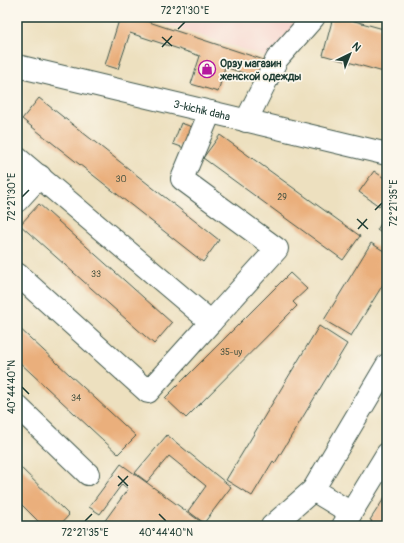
<svg xmlns="http://www.w3.org/2000/svg" width="404" height="543" font-family="Pangolin,sans-serif">
<style>
.built{fill:#f7d0c9}
.building{fill:#eaaf7c}
.lines{fill:none;stroke-linecap:round;stroke-linejoin:round}
.minor-casing{stroke:#3e5549;stroke-width:24}
.minor{stroke:#fff;stroke-width:22}
.ticks{fill:none;stroke:#1f3d34;stroke-width:1.5}
.labels{text-anchor:middle;dominant-baseline:central;stroke-width:3.5;stroke-linejoin:round;paint-order:stroke}
.number-label{font-size:9px;fill:#525a46}
.poi-label{font-size:11px;font-weight:bold;fill:#1f3d34;stroke:#fbf7ec;text-anchor:start}
.street-label{font-size:11px;fill:#1f3d34;stroke:#fbf7ec}
.neatline{fill:none;stroke:#1f3d34;stroke-width:1.5}
.ticks-label{font-size:10px;text-anchor:middle;fill:#1f3d34}
</style>
<rect width="100%" height="100%" fill="#fbf7ec"/>
<filter id="ink" filterUnits="userSpaceOnUse"><feTurbulence type="fractalNoise" baseFrequency=".025" numOctaves="2"/><feDisplacementMap in="SourceGraphic" scale="8" xChannelSelector="R" yChannelSelector="G"/><feConvolveMatrix kernelMatrix="1 2 1 2 8 2 1 2 1" color-interpolation-filters="sRGB"/></filter>
<filter id="wash" filterUnits="userSpaceOnUse"><feTurbulence type="fractalNoise" baseFrequency=".012" numOctaves="4" result="noise"/><feDisplacementMap in="SourceGraphic" scale="16" xChannelSelector="R" yChannelSelector="G"/><feGaussianBlur stdDeviation="0.9" result="paint"/><feColorMatrix in="noise" values="0 0 0 0 0 0 0 0 0 0 0 0 0 0 0 0 0 1.4 0 .05"/><feComposite in="paint" operator="in"/></filter>
<g filter="url(#wash)">
<rect width="100%" height="100%" fill="#ede0bf"/>
<!-- built -->
<path class="built" d="M142 17H318L278 61Z"/>
<g id="blocks">
<!-- building -->
<g class="building">
<path d="M120 17H134L267 61 261 79 225 67 218 92 191 84 200 56 130 33 118 69 105 65Z"/>
<path d="M333 17H340L387 30V73L323 55Z"/>
<path d="M39 98 219 240 203 262 22 119Z"/>
<path d="M181 123 195 128 187 149 173 144Z"/>
<path d="M220 135 360 236 343 260 203 158Z"/>
<path d="M374 171 387 180V195L379 206 359 192Z"/>
<path d="M39 204 172 323 154 344 20 225Z"/>
<path d="M387 214V237L377 230Z"/>
<path d="M371 243 387 253V278L351 336 324 320Z"/>
<path d="M290 273 307 289 293 302 297 306 186 418 165 398Z"/>
<path d="M17 326 136 436 118 454 17 360Z"/>
<path d="M319 326 347 344 275 463 273 461 252 496 226 480Z"/>
<path d="M167 435 231 487 204 523 188 511 206 486 169 456 147 482 135 473Z"/>
<path d="M17 464 69 515 59 526H43L17 500Z"/>
<path d="M121 464 204 524 202 526H101L128 489 122 484 100 514 89 507Z"/>
<path d="M387 494V526H369L372 521 370 520Z"/>
</g>
</g>
</g>
<g filter="url(#ink)">
<use href="#blocks" fill-opacity="0" stroke="#3e5549" stroke-width="1"/>
<g class="lines">
<!-- minor casing -->
<g class="minor-casing">
<g id="minor">
<path id="s1" d="M17 66 387 154"/>
<path d="M246 121 277 59 314 17"/>
<path d="M17 158 211 322 277 249 182 179 210 112"/>
<path d="M17 201 40 176"/>
<path d="M17 274 148 392 211 322"/>
<path d="M17 406 88 474"/>
<path d="M313 490 351 513"/>
<path d="M272 526 313 490 387 365"/>
<path d="M343 526 387 454"/>
</g>
</g>
<!-- minor -->
<use href="#minor" class="minor"/>
</g>
</g>
<!-- ticks -->
<path class="ticks" d="M178 29 185 22M162 37 172 46M162 47 172 36M22 197 29 190M375 210 382 203M357 219 368 229M358 229 367 219M22 387 29 394M118 476 128 486M118 486 128 476M159 514 166 521M85 521 92 514"/>
<!-- icons -->
<defs>
<g id="shop-ring" transform="scale(0.9)"><circle r="9.5" fill="#fbf7ec" stroke="#b5179e" stroke-width="1.5"/><path d="M-5-2.5h2.3a2.7 3.5 0 0 1 5.4 0H5L5.5 6h-11ZM-1.5-2.5h3a1.5 2.3 0 0 0-3 0Z" fill="#b5179e"/></g>
</defs>
<g fill-rule="evenodd">
<use href="#shop-ring" x="207" y="69"/>
</g>
<g class="labels">
<!-- number labels -->
<g class="number-label">
<text x="121" y="179">30</text>
<text x="282" y="197">29</text>
<text x="96" y="274">33</text>
<text x="231" y="352">35-uy</text>
<text x="76" y="398">34</text>
</g>
<!-- poi labels -->
<g class="poi-label">
<text x="220" y="63">Орзу магазин<tspan x="220" dy="13">женской одежды</tspan></text>
</g>
<!-- street labels -->
<g class="street-label">
<text stroke="none"><textPath href="#s1" startOffset="190">3-kichik daha</textPath></text>
</g>
</g>
<!-- margin -->
<rect width="404" height="543" fill="none" stroke="#fbf7ec" stroke-width="44"/>
<!-- north arrow -->
<g transform="translate(350 54) rotate(43)" stroke="#fbf7ec" stroke-width="3" paint-order="stroke">
<path d="M0-3L7 15L0 10L-7 15Z" fill="#1f3d34"/>
<text y="-6" font-size="11" font-weight="bold" text-anchor="middle" fill="#1f3d34">N</text>
</g>
<rect x="22" y="22" width="360" height="499" class="neatline"/>
<g class="ticks-label">
<text x="185" y="14">72°21'30"E</text>
<text transform="translate(11 197) rotate(-90)" y="4">72°21'30"E</text>
<text transform="translate(393 203) rotate(-90)" y="4">72°21'35"E</text>
<text transform="translate(11 387) rotate(-90)" y="4">40°44'40"N</text>
<text x="85" y="536">72°21'35"E</text>
<text x="166" y="536">40°44'40"N</text>
</g>
</svg>
